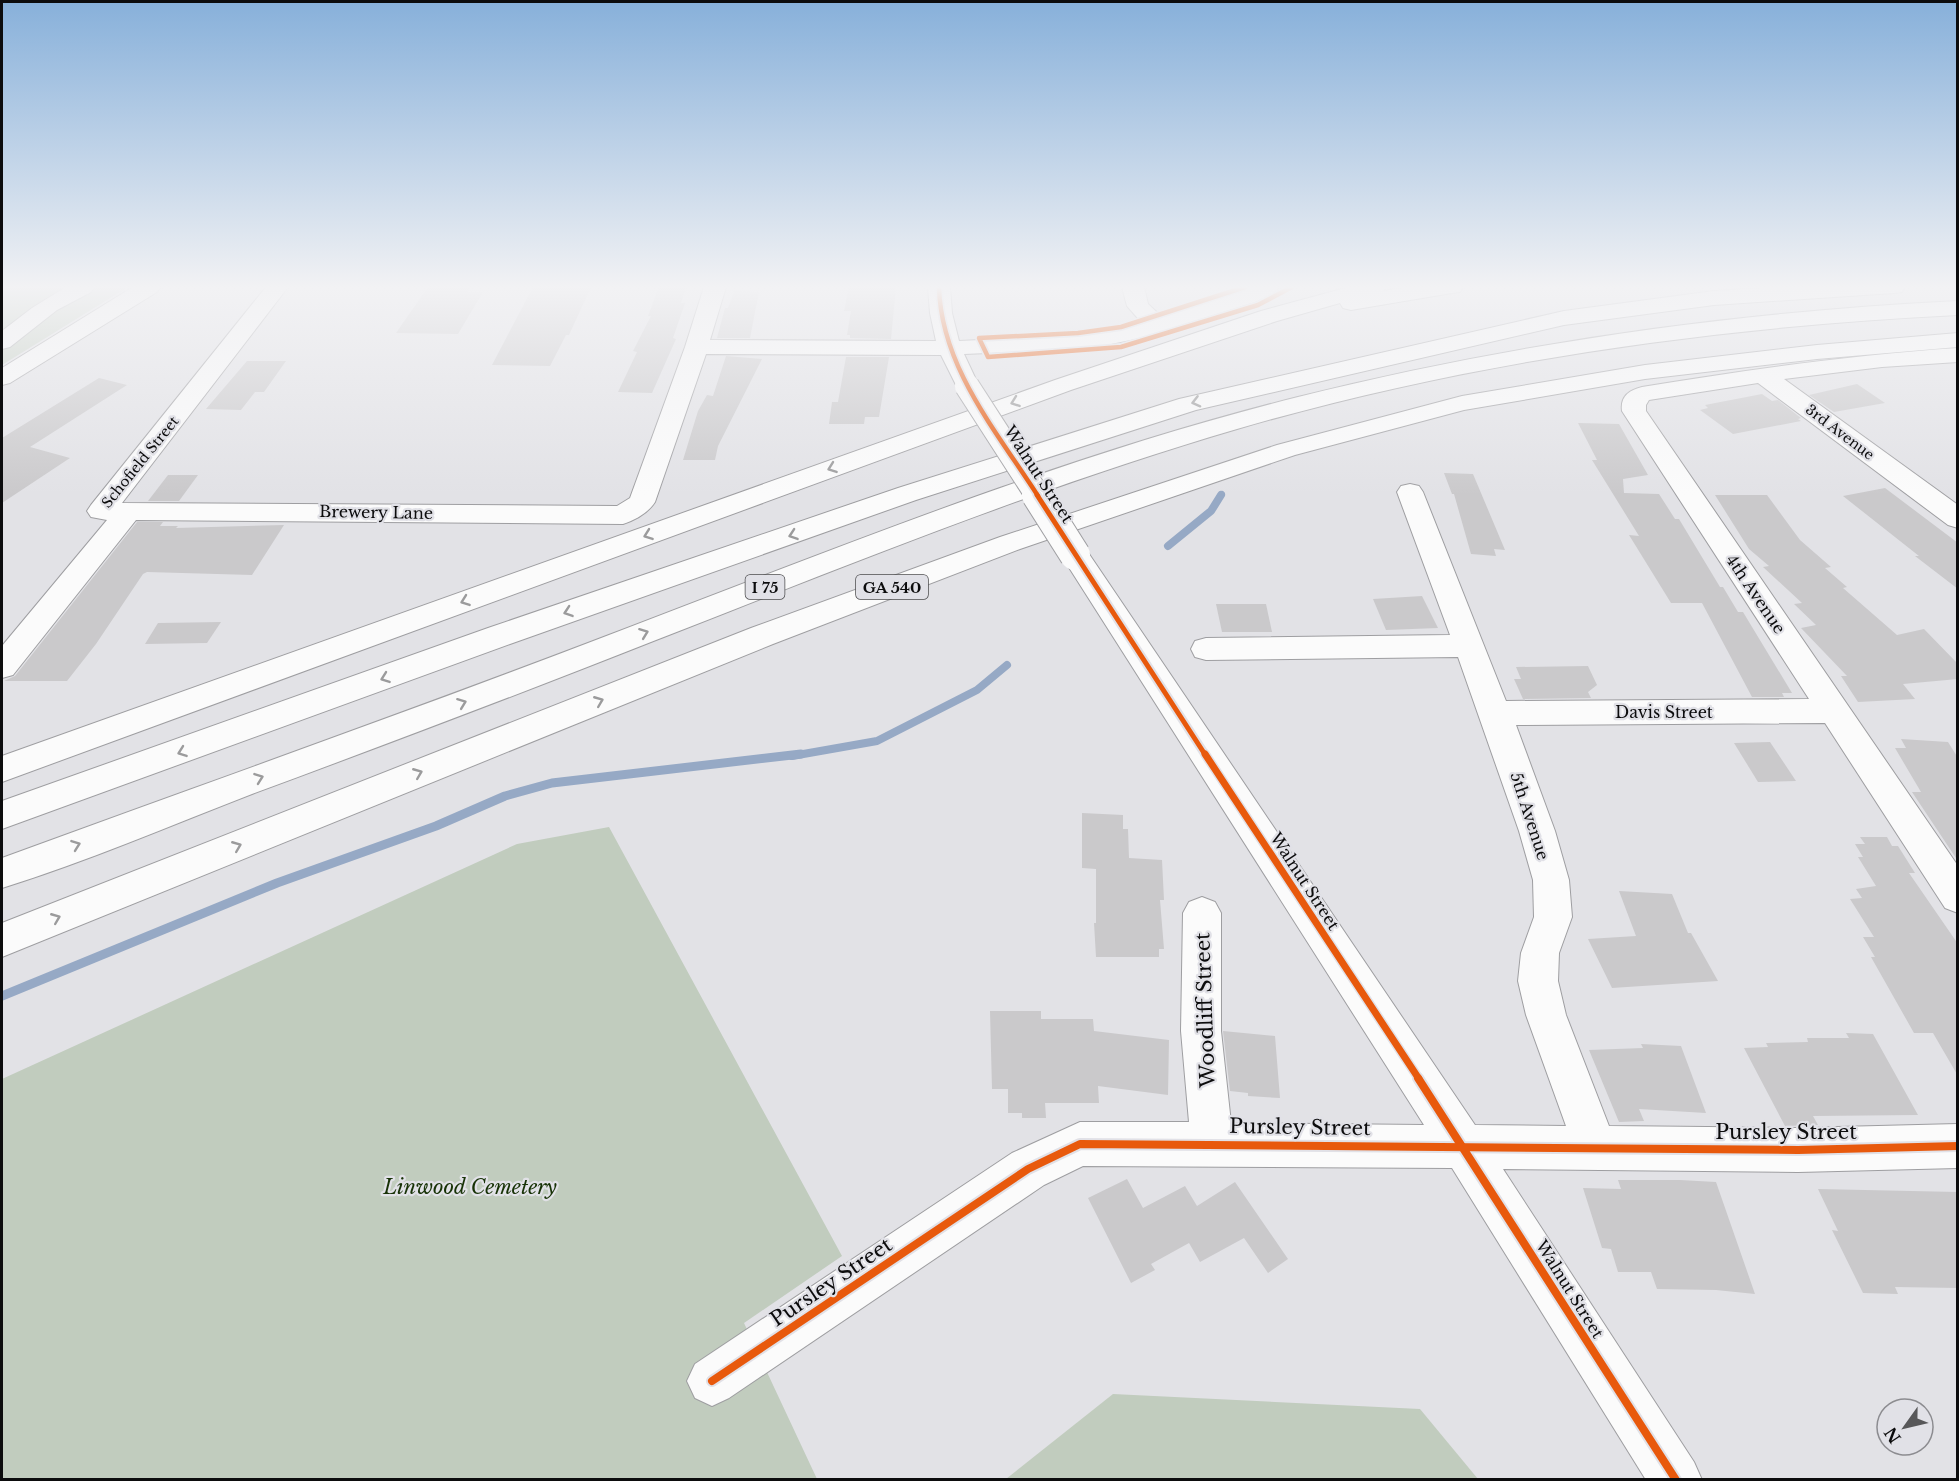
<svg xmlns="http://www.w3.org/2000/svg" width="1959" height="1481" font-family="'Libre Baskerville',serif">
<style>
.green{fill:#c1ccbe}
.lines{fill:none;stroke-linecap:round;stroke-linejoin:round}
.stream-far2{stroke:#96a9c5;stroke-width:6}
.stream-far1{stroke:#96a9c5;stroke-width:8}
.stream{stroke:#96a9c5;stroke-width:9}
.building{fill:#cac9cb}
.minor-casing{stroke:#9e9ea1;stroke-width:2}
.major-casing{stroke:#9e9ea1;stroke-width:2}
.highway-casing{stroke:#9e9ea1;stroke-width:2}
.minor{fill:#fbfbfb;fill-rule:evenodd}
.major{fill:#fbfbfb;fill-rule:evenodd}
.highway{fill:#fbfbfb;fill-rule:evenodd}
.minor-bridge-far1-casing{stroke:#9e9ea1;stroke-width:26;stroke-linecap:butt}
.minor-bridge-casing{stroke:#9e9ea1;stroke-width:32;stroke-linecap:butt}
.minor-bridge-far1{stroke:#fbfbfb;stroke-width:24}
.minor-bridge{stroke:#fbfbfb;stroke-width:30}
.cycleway-far3-casing{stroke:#e1e1e7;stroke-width:8}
.cycleway-far2-casing{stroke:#e1e1e7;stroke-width:9}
.cycleway-far1-casing{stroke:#e1e1e7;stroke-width:10}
.cycleway-casing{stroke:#e1e1e7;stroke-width:12}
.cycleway-far3{stroke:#e8590c;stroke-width:4.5}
.cycleway-far2{stroke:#e8590c;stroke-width:5}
.cycleway-far1{stroke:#e8590c;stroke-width:7}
.cycleway{stroke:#e8590c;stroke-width:8}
.oneway{stroke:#9b9b9c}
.labels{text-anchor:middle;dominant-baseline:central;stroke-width:4.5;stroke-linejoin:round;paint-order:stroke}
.far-street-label{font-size:14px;fill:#0c0c0d;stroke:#e1e1e7}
.shield{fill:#e1e1e7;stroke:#4c4c4e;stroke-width:1.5}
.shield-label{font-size:15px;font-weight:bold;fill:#0c0c0d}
.street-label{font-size:16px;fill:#0c0c0d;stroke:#e1e1e7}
.near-street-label{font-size:20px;fill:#0c0c0d;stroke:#e1e1e7}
.near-park-label{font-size:20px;font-style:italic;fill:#173206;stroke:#e1e1e7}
</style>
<rect width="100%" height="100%" fill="#e2e2e6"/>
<!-- green -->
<g class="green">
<path d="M2 287H128L2 365Z"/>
<path d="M609 827 842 1256 744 1323 817 1479H2V1079L517 844Z"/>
<path d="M1113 1394 1420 1409 1478 1479H1006Z"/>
</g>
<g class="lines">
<!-- stream-far2 -->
<path class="stream-far2" d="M1220 496 1222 494"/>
<!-- stream-far1 -->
<g class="stream-far1">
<path d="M1168 546 1211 511 1221 495"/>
<path d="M792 756 877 741 977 690 1007 665"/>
</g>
<!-- stream -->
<path class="stream" d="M2 996 277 883 436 826 505 796 552 783 801 754"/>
</g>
<!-- building -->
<g class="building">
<path d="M428 287H470L467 292H483L458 334 396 333Z"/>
<path d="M533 287H591L569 335H566L550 366 492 365Z"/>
<path d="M659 287H686L681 303H685L673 338 676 339 652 393 618 392 637 352 633 351 651 316H648Z"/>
<path d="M849 287H896L891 339 850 338V335H847L851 311H844Z"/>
<path d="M734 291 759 292 750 338H717L725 308H728Z"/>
<path d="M726 356 762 359 718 446 715 460H683L698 411 707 395 713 396Z"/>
<path d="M846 357H889L879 417H865L864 424H829L832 402H838Z"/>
<path d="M247 361H286L264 392H255L241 410 206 409Z"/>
<path d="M99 378 127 385 30 447 70 458 2 503V438Z"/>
<path d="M1857 384 1885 403 1834 412 1809 395Z"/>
<path d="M1762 394 1772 401 1778 400 1801 418 1798 419 1801 421 1733 434 1700 410 1708 408 1705 405Z"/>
<path d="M1578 423 1619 424 1648 475 1623 479 1624 493 1659 494 1675 519H1679L1720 587H1723L1738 612H1743L1792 693H1782L1784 697H1752L1702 603H1671L1629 535 1639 536 1592 460H1597Z"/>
<path d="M1444 473 1473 474 1505 550 1494 549 1496 556 1471 554 1454 494H1452Z"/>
<path d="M168 475H198L179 501H148Z"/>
<path d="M1885 488 1958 543V589L1915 556H1919L1843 496Z"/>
<path d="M1715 495H1767L1800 540 1831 567 1825 568 1847 587 1843 588 1897 635 1924 629 1958 664V679L1903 684 1915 699 1858 702 1841 676H1847L1801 628 1816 625 1794 604 1802 603 1763 567 1769 566 1749 549Z"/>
<path d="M137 522H163L160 526H178L176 528 284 525 252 575 147 572 143 574 96 644 67 681H4L15 676Z"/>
<path d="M1422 596 1438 628 1386 630 1373 599Z"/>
<path d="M1216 604H1266L1272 632H1222Z"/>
<path d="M221 622 207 643 145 644 158 623Z"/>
<path d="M1588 666 1597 685 1588 692 1591 698 1523 699 1514 679H1521L1516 667Z"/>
<path d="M1901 739 1948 742 1958 758V861L1912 792H1921L1895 748H1906Z"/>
<path d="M1770 742 1796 781 1758 782 1734 743Z"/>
<path d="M1082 813 1123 815V829H1128L1129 858 1162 860 1164 900H1160L1164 949H1159V957H1096L1094 923H1096V869L1082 868Z"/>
<path d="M1860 837H1887L1892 846H1898L1915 873H1909L1958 944V1076L1933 1033H1914L1871 957H1875L1863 937H1874L1850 899 1862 898 1856 889 1876 886 1858 857H1863L1855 844H1865Z"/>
<path d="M1619 891 1672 894 1688 933H1691L1718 981 1612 988 1588 939 1636 936Z"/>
<path d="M990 1011H1041V1019H1093L1094 1031 1169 1040 1168 1095 1098 1086 1099 1103H1045L1046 1118H1022V1113H1008V1089H992Z"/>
<path d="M1223 1031 1275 1036 1280 1098 1248 1096V1093L1230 1091Z"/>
<path d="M1846 1033 1873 1034 1918 1115 1813 1116 1818 1125 1785 1126 1744 1048 1768 1047 1766 1043 1808 1042 1807 1038H1849Z"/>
<path d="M1641 1044 1681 1046 1706 1113 1639 1109 1644 1121 1619 1122 1589 1050 1643 1048Z"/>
<path d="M1127 1179 1143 1208 1185 1186 1197 1206 1235 1182 1288 1259 1268 1273 1244 1238 1200 1262 1189 1243 1151 1264 1155 1270 1131 1283 1088 1198Z"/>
<path d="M1618 1180H1680L1716 1182 1755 1294 1716 1290 1657 1289 1651 1272H1618L1611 1249 1602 1248 1583 1188 1621 1189Z"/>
<path d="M1818 1189 1958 1192V1288L1895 1287 1898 1294 1863 1293 1832 1230 1838 1231Z"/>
</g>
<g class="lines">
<!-- minor casing -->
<g class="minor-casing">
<g id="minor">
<path d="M66 287H94L91 292 57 310 10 347 2 349V331L32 308Z"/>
<path d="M266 287H288L122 503 617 506 630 498 685 347 704 287H726L710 340 936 341 930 313 928 287H950L952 313 959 341 1087 335 1142 323 1127 306 1122 287H1144L1148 304 1162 317 1250 287H1279L1276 292 1255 302 1140 338 1087 349 964 354 979 386 975 391 967 393 959 391 941 355 706 354 655 502C648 513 635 520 623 524L136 520 13 675 2 678V646L107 520 91 517 87 511 91 505Z"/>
<path d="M1958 348V362L1882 367 1784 379 1958 505V528L1948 525 1758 383 1649 400 1646 405V411L1958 866V913L1945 908 1825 723 1516 725 1555 831 1569 880 1572 917 1559 953 1558 981 1566 1015 1609 1126 1798 1128 1958 1124V1168L1798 1172 1503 1169 1694 1462 1702 1480H1646L1452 1168 1083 1166 1044 1185 729 1398 712 1406 695 1398 687 1381 695 1364 1012 1153 1080 1122H1189L1181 1031 1183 913 1189 902 1202 897 1215 902 1221 913V1031L1231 1123 1424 1125 1061 555 1065 548 1075 546 1085 548 1475 1125 1566 1126 1526 1015 1518 981 1521 953 1534 917 1533 880 1519 831 1458 657 1206 660 1195 657 1191 649 1195 641 1206 638 1450 635 1397 492 1401 486 1410 484 1419 486 1423 492 1506 701 1809 699 1622 411C1620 397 1629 390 1642 387 1747 370 1851 355 1958 348Z"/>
</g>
</g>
<!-- major casing -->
<g class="major-casing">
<path id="major" d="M133 287H160L157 292 10 383 2 385V368Z"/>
</g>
<!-- highway casing -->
<g class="highway-casing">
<g id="highway">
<path d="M1349 287H1386L1383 291 1409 287H1463L1460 292 1452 293 1351 310 1343 308 1340 303 1277 321 1071 390 2 782V756L1055 380 1261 311Z"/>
<path d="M1783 287H1905L1902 292 1894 293 1714 305 1564 325 1196 410 916 500 510 644 2 829V801L488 628 898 488 1179 399 1564 311 1714 291Z"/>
<path d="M1958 301V315C1715 327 1470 361 1237 429 1039 487 848 565 656 640 522 693 387 744 252 794 169 826 86 862 2 888V858C204 784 408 712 609 635 835 549 1062 456 1298 397 1514 343 1735 312 1958 301Z"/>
<path d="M1958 333V347L1817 359 1645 379 1464 410 1295 455 1020 549 773 644 2 957V923L751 628 1000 537 1277 445 1462 396 1645 365 1817 345Z"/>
</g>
</g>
<!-- minor -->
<use href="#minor" class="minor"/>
<!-- major -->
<use href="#major" class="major"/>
<!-- highway -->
<use href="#highway" class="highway"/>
<!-- minor-bridge-far1 casing -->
<g class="minor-bridge-far1-casing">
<path id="minor-bridge-far1" d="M967 386 1038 496"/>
</g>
<!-- minor-bridge casing -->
<g class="minor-bridge-casing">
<path id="minor-bridge" d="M1037 495 1075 555"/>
</g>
<!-- minor-bridge-far1 -->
<use href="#minor-bridge-far1" class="minor-bridge-far1"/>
<!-- minor-bridge -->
<use href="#minor-bridge" class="minor-bridge"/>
<!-- cycleway-far3 casing -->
<g class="cycleway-far3-casing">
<g id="cycleway-far3">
<path d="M939 287C941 367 997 432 1038 496"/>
<path d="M1245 287 1121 327 1078 333 979 338 988 357 1121 347 1258 305 1292 287"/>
</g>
</g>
<!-- cycleway-far2 casing -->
<g class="cycleway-far2-casing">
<path id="cycleway-far2" d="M1037 495 1206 756"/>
</g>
<!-- cycleway-far1 casing -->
<g class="cycleway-far1-casing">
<path id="cycleway-far1" d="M1205 754 1419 1079"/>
</g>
<!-- cycleway casing -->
<g class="cycleway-casing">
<g id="cycleway">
<path d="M1418 1078 1676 1480"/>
<path d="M712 1381 1028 1169 1080 1144 1798 1150 1958 1146"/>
</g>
</g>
<!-- cycleway-far3 -->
<use href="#cycleway-far3" class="cycleway-far3"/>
<!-- cycleway-far2 -->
<use href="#cycleway-far2" class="cycleway-far2"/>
<!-- cycleway-far1 -->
<use href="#cycleway-far1" class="cycleway-far1"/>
<!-- cycleway -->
<use href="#cycleway" class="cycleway"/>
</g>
<!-- one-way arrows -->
<defs><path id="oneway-chevron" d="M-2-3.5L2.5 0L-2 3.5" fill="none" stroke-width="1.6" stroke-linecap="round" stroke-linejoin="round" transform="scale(1.5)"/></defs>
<g class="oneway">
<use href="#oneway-chevron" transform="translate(1015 402) rotate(160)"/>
<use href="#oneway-chevron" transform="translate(1196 402) rotate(166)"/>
<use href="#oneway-chevron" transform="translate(832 468) rotate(160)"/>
<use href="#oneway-chevron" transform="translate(648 535) rotate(160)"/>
<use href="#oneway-chevron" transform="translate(793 535) rotate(161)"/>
<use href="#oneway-chevron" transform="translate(465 601) rotate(160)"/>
<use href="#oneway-chevron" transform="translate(568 612) rotate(161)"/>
<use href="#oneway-chevron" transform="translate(644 633) rotate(-21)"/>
<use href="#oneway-chevron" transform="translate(385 678) rotate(160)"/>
<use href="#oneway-chevron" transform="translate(599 701) rotate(-22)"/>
<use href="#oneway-chevron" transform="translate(462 703) rotate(-21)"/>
<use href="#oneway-chevron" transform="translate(182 752) rotate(160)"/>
<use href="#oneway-chevron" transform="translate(418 773) rotate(-22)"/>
<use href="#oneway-chevron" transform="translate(259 778) rotate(-20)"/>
<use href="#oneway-chevron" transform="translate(76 845) rotate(-20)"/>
<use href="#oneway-chevron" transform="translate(237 846) rotate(-22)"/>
<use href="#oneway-chevron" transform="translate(56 918) rotate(-22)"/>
</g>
<!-- sky -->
<linearGradient id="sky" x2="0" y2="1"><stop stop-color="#87b0da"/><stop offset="0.58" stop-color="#f2f2f4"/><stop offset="1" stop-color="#f2f2f4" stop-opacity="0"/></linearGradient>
<rect width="1959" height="495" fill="url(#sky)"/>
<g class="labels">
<!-- far-street labels -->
<g class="far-street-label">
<text transform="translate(1840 432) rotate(37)">3rd Avenue</text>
<text transform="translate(140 462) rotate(-51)">Schofield Street</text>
</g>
<!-- shield labels -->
<g class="shield">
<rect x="745.5" y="575" width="39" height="24" rx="4.5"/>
<rect x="856" y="575" width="72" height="24" rx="4.5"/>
</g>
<g class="shield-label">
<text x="765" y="587">I 75</text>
<text x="892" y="587">GA 540</text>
</g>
<!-- street labels -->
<g class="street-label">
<text transform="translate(1039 474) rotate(57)">Walnut Street</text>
<text transform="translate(376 512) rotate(1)">Brewery Lane</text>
<text transform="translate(1756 594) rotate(56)">4th Avenue</text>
<text x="1664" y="712">Davis Street</text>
<text transform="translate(1530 816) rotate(72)">5th Avenue</text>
<text transform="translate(1305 881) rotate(57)">Walnut Street</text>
<text transform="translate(1570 1289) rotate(58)">Walnut Street</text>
</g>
<!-- near-street labels -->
<g class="near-street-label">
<text transform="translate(1205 1010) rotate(-92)">Woodliff Street</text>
<text transform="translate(1300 1127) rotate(1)">Pursley Street</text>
<text x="1786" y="1132">Pursley Street</text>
<text transform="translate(831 1282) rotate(-34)">Pursley Street</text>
</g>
<!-- near-park labels -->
<g class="near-park-label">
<text x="470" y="1187">Linwood Cemetery</text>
</g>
</g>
<!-- border -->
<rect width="1959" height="1481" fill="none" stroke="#0c0c0d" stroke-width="6"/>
<!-- north arrow -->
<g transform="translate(1905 1427) rotate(236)"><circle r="28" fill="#e1e1e7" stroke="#8c8c90" stroke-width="1.5"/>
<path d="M0-4.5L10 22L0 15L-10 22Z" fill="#575759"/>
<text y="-9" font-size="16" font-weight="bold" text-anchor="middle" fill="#0c0c0d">N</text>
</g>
</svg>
